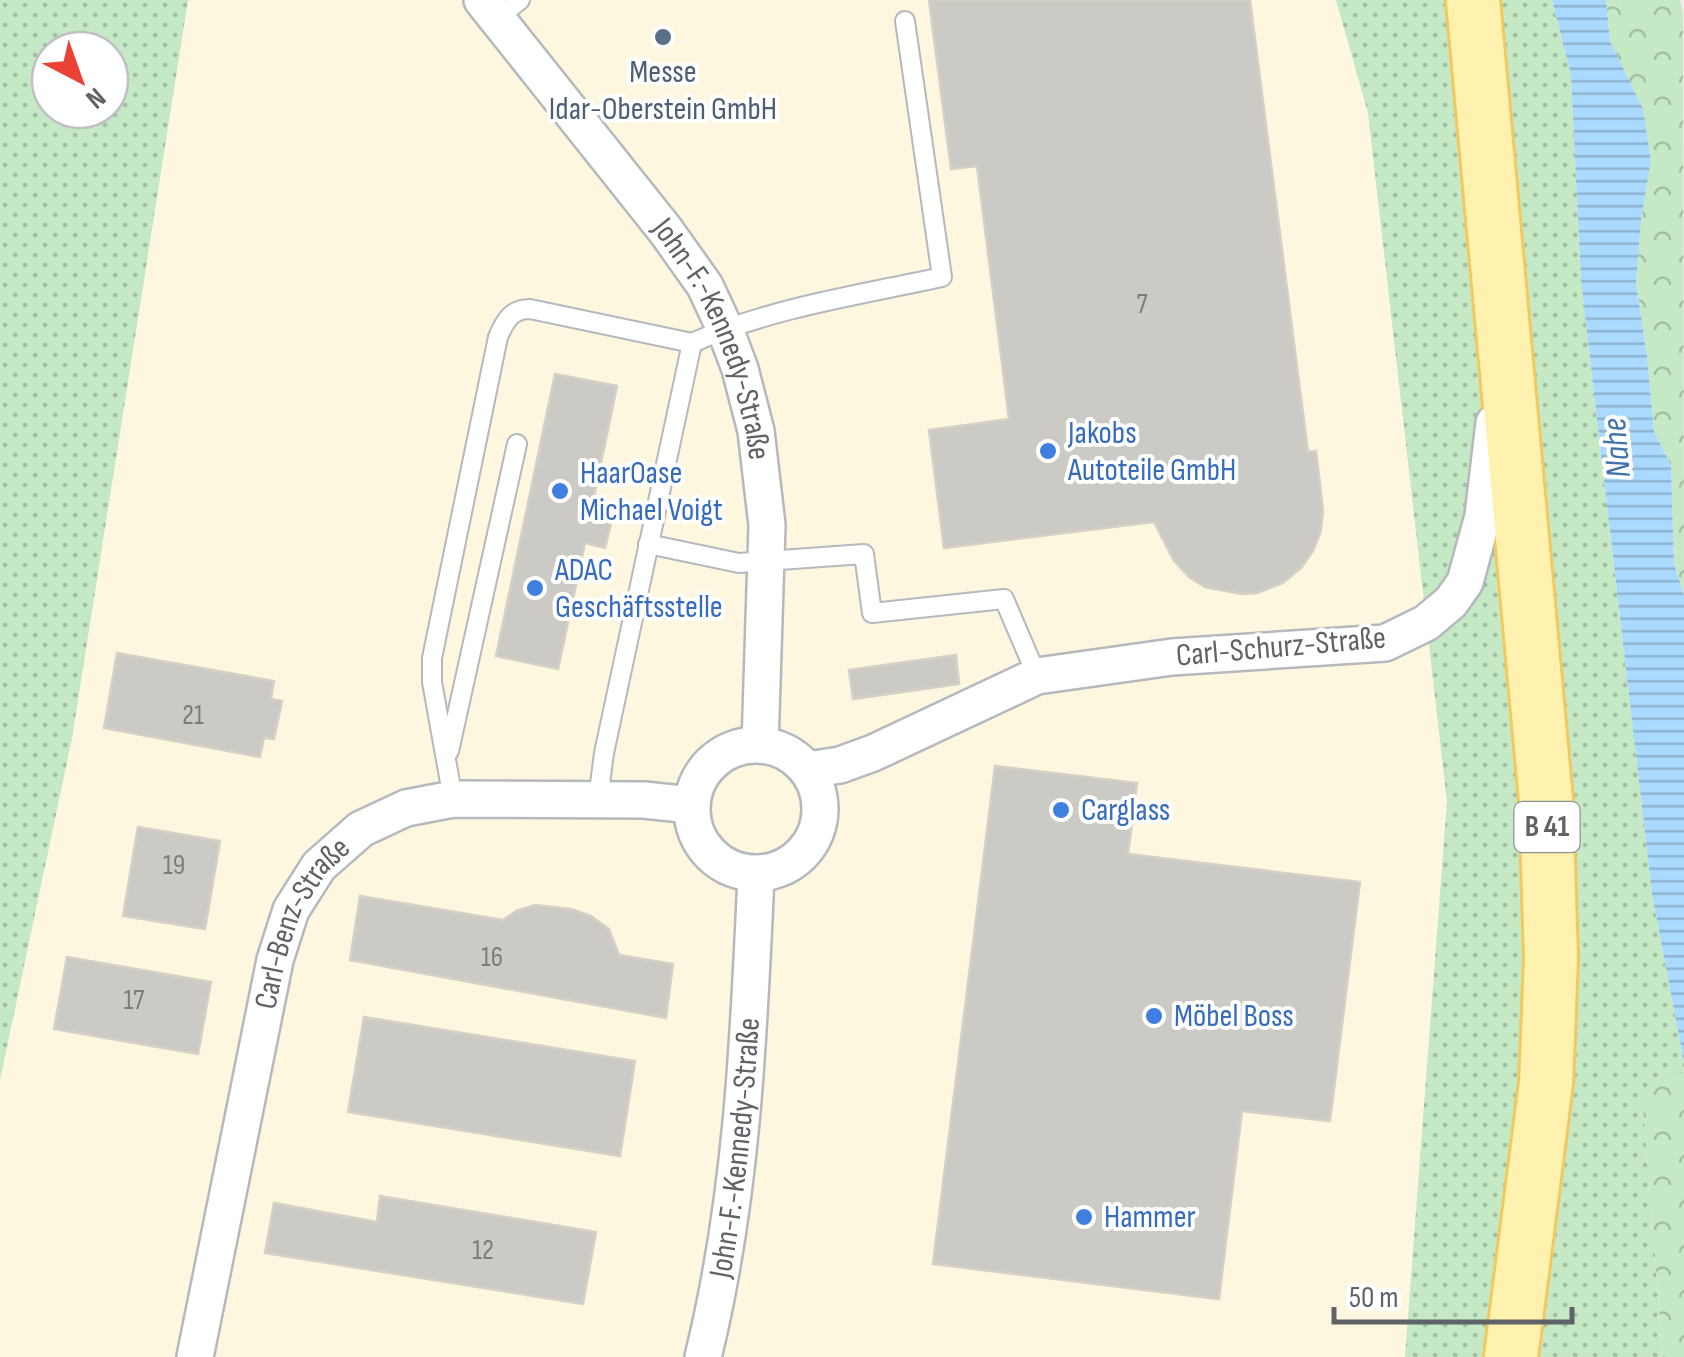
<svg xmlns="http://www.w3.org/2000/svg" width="1684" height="1357" font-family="'Sofia Sans Condensed',sans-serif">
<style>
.commercial{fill:#fef7e0}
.grass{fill:url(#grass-dots);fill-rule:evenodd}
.forest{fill:url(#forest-crowns)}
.water{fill:url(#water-rules)}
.building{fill:#cccac5;stroke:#d6d1c6;stroke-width:2.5}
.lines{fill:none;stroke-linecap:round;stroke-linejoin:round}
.service-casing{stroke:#b5b8bc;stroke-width:22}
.minor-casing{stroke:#b5b8bc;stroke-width:40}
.primary-casing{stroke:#f2c960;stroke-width:58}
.service{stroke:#fff;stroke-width:18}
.minor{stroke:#fff;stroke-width:35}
.primary{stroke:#fff2af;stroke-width:52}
.service-dot{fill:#5c6f8a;stroke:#fff;stroke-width:4}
.shop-dot{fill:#3f7fe0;stroke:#fff;stroke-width:4}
.labels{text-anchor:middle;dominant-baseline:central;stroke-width:8;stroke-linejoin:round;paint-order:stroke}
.number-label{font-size:28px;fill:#7a7d7f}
.shield{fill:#fff;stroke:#8f9295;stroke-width:2.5}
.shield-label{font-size:30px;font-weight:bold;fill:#5f6368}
.service-label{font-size:32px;fill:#4e5e75;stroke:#fff}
.street-label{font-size:32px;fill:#5f6368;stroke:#fff}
.shop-label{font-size:32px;fill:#366cbe;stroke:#fff;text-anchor:start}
.water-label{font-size:35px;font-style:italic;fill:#4174aa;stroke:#fff}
</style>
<defs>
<pattern id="grass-dots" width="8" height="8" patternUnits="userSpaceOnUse" patternTransform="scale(2.5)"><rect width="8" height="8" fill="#c5e8c5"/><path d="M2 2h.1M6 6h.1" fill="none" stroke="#a3c0a4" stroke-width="1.8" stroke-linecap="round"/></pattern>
<pattern id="forest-crowns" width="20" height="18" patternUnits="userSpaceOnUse" patternTransform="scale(2.5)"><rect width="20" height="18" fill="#c5e8c5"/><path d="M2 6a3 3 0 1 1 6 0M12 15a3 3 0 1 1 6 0" fill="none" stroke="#a3c0a4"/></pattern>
<pattern id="water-rules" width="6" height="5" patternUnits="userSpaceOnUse" patternTransform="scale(2.5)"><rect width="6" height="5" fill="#aadaff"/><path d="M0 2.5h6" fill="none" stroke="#8eb4d2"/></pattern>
</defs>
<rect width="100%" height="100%" fill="#f1efe8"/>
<!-- commercial -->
<path class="commercial" d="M188 0H1336L1368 112 1447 802 1405 1357H0V1080L72 738Z"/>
<!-- grass -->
<g class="grass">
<path d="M0 0H188L72 738 0 1080ZM50 50H110V110H50Z"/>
<path d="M1336 0H1552L1571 75 1581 281 1652 894 1684 1063V1071L1657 1078 1643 1105 1663 1357H1405L1447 802 1368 113Z"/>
</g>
<!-- forest -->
<g class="forest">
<path d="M1606 0H1680L1683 13 1684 595 1674 564 1671 465 1654 431 1647 356 1636 283 1641 221 1651 160 1643 109 1610 41Z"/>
<path d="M1684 1071V1357H1663L1643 1105 1657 1078Z"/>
</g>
<!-- water -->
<path class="water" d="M1552 0H1606L1610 41 1643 109 1651 160 1641 221 1636 283 1647 356 1654 431 1671 465 1674 564 1684 595V1063L1652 894 1581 281 1571 75Z"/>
<!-- building -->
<g class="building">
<path d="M929 0H1250L1308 452 1316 451 1323 510 1321 531 1313 551 1302 567 1283 583 1257 593 1241 594 1205 587 1189 577 1174 561 1154 522 944 548 929 430 1009 419 977 166 951 169Z"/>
<path d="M555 374 617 386 590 516 612 520 605 548 585 543 558 669 496 656Z"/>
<path d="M117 653 274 681 271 699 282 701 274 739 264 738 260 757 104 728Z"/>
<path d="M956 655 959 684 853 699 849 670Z"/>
<path d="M995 766 1137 783 1128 854 1360 882 1330 1121 1242 1111 1219 1299 933 1264Z"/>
<path d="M138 827 220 841 205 929 123 916Z"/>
<path d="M360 896 503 920 516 911 535 905 571 909 591 916 609 929 619 955 673 964 666 1018 350 960Z"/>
<path d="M67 957 211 982 198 1054 54 1029Z"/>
<path d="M364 1017 635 1061 620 1156 348 1112Z"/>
<path d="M380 1196 596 1232 583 1304 265 1253 274 1203 377 1222Z"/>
</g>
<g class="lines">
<!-- service casing -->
<g class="service-casing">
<g id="service">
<path d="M496 19 520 0"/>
<path d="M648 544 739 563 864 554 872 613 1004 599 1037 676"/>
<path d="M449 751 517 444"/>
<path d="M453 799 432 682V658L498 337C505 321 511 309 530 309L692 343"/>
<path d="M598 800 604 753 692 343C770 308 859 295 942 277L905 21"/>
</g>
</g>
<!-- minor casing -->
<g class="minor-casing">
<g id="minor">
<path id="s1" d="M482 0 666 231 705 286 725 329 740 369 756 431 767 525 760 745"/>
<circle cx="756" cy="809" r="64"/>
<path d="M808 770 840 765 873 753 1037 676 1172 657 1385 643 1426 623 1451 602 1465 582 1483 516 1494 423"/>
<path id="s2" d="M195 1357 275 960 291 910 319 866 361 829 406 808 453 799 644 800 691 805"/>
<path id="s3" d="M703 1357C742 1199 749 1036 756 875"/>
</g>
</g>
<!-- primary casing -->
<g class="primary-casing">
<path id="primary" d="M1473 0 1546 801 1551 959 1546 1083 1511 1357"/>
</g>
<!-- service -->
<use href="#service" class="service"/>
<!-- minor -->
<use href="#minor" class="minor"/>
<!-- primary -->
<use href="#primary" class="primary"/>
</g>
<!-- markers -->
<circle class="service-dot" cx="663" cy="37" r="10"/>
<g class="shop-dot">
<circle cx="1048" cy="451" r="10"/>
<circle cx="560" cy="491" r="10"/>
<circle cx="535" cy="588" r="10"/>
<circle cx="1061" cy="810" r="10"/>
<circle cx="1154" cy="1016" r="10"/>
<circle cx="1084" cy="1217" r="10"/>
</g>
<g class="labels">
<!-- number labels -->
<g class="number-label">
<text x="1142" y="304">7</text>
<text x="193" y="715">21</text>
<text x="174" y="865">19</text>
<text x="492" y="957">16</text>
<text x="134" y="1000">17</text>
<text x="483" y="1250">12</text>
</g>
<!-- shield labels -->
<rect class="shield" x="1514.5" y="802" width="65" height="50" rx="8"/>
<g class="shield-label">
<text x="1547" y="827">B 41</text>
</g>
<!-- service labels -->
<g class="service-label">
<text x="663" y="72">Messe<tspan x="663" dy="37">Idar-Oberstein GmbH</tspan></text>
</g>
<!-- street labels -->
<g class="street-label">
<text stroke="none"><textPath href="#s1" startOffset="415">John-F.-Kennedy-Straße</textPath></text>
<text transform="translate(1281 647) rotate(-5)">Carl-Schurz-Straße</text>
<text stroke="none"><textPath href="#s2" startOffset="450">Carl-Benz-Straße</textPath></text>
<text stroke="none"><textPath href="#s3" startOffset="212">John-F.-Kennedy-Straße</textPath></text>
</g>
<!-- shop labels -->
<g class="shop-label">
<text x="1068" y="433">Jakobs<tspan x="1068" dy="37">Autoteile GmbH</tspan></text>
<text x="580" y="473">HaarOase<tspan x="580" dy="37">Michael Voigt</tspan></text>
<text x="555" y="570">ADAC<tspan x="555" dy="37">Geschäftsstelle</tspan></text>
<text x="1081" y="810">Carglass</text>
<text x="1174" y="1016">Möbel Boss</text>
<text x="1104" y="1217">Hammer</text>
</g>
<!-- water labels -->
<g class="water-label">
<text transform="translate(1617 448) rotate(-95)">Nahe</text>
</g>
</g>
<!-- north arrow -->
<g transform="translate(80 80) rotate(139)"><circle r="48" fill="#ffffff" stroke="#bfc1c3" stroke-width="2.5"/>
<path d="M0-8L18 38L0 25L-18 38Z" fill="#ea4335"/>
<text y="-15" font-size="28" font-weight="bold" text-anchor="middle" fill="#5f6368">N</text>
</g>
<!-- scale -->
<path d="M1334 1307v15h238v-15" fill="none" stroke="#5f6368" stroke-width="5"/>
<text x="1349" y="1307" font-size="30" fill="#5f6368" stroke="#ffffff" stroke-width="8" paint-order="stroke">50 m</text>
</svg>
